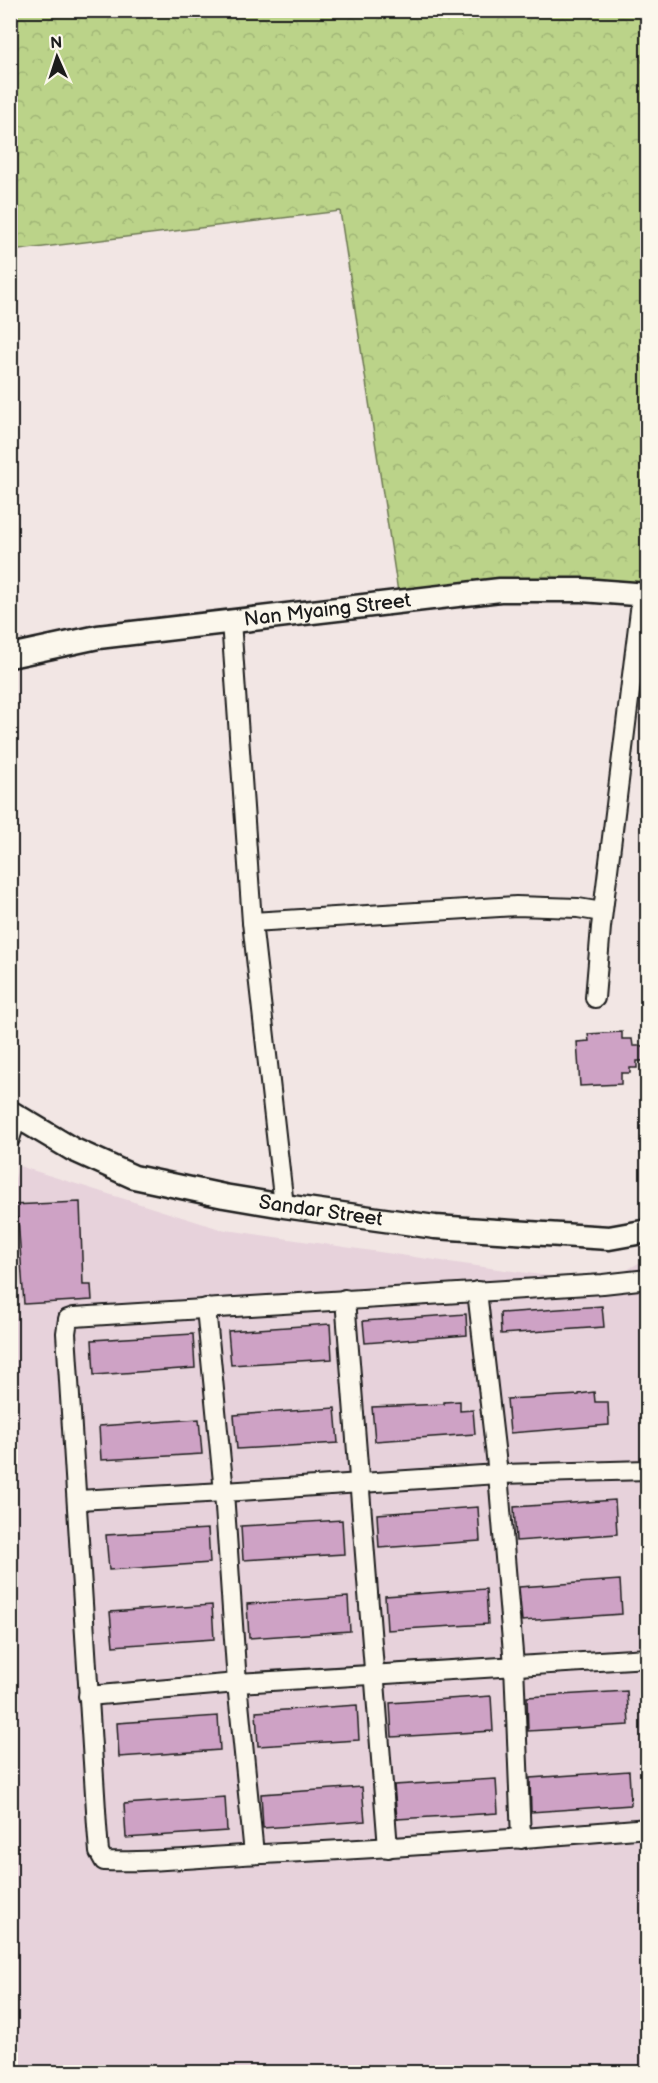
<svg xmlns="http://www.w3.org/2000/svg" width="658" height="2083" font-family="'Balsamiq Sans',sans-serif">
<style>
.built{fill:#e7d2db}
.forest{fill:url(#forest-crowns);stroke:#6c7852;stroke-width:1.5}
.building{fill:#cea2c5;stroke:#1c1c1c;stroke-width:1.5}
.lines{fill:none;stroke-linecap:round;stroke-linejoin:round}
.minor-casing{stroke:#1c1c1c;stroke-width:22}
.tertiary-casing{stroke:#1c1c1c;stroke-width:27}
.minor{stroke:#fbf7ec;stroke-width:18}
.tertiary{stroke:#fbf7ec;stroke-width:22}
.labels{text-anchor:middle;dominant-baseline:central;stroke-width:5;stroke-linejoin:round;paint-order:stroke}
.street-label{font-size:20px;fill:#1c1c1c;stroke:#fbf7ec}
</style>
<defs>
<pattern id="forest-crowns" width="20" height="18" patternUnits="userSpaceOnUse" patternTransform="scale(1.5)"><rect width="20" height="18" fill="#bbd389"/><path d="M2 6a3 3 0 1 1 6 0M12 15a3 3 0 1 1 6 0" fill="none" stroke="#a0b576"/></pattern>
</defs>
<rect width="100%" height="100%" fill="#f2e6e4"/>
<filter id="ink" filterUnits="userSpaceOnUse"><feTurbulence type="fractalNoise" baseFrequency=".0167" numOctaves="2"/><feDisplacementMap in="SourceGraphic" scale="12" xChannelSelector="R" yChannelSelector="G"/><feConvolveMatrix kernelMatrix="1 2 1 2 8 2 1 2 1" color-interpolation-filters="sRGB"/></filter>
<g filter="url(#ink)">
<!-- built -->
<path class="built" d="M19 1166 220 1229 603 1284 647 1258V2072H11L10 1194Z"/>
<!-- forest -->
<path class="forest" d="M10 11H647V590L398 592 340 211 11 251Z"/>
<!-- building -->
<g class="building">
<path d="M622 1032V1039H632L633 1046H645L646 1061H637V1068H630V1073H621V1084L580 1086 577 1042 589 1041 588 1034Z"/>
<path d="M80 1202 83 1285H91L92 1300 24 1304 18 1218H12L11 1205Z"/>
<path d="M602 1306 604 1327 501 1334 500 1313Z"/>
<path d="M466 1314 467 1335 365 1343 363 1321Z"/>
<path d="M330 1324 332 1359 231 1365 228 1331Z"/>
<path d="M193 1334 195 1368 94 1375 92 1340Z"/>
<path d="M594 1392 595 1402H608L609 1425 510 1433 507 1399 579 1395V1394Z"/>
<path d="M460 1401V1411L473 1410 475 1434 375 1441 372 1407 444 1404V1402Z"/>
<path d="M335 1408 338 1443 237 1449 234 1415Z"/>
<path d="M199 1419 202 1454 101 1460 99 1426Z"/>
<path d="M615 1500 617 1534 516 1541 514 1507Z"/>
<path d="M478 1507 480 1541 379 1548 377 1514Z"/>
<path d="M342 1520 344 1554 243 1560 241 1526Z"/>
<path d="M208 1529 210 1563 109 1570 106 1535Z"/>
<path d="M620 1580 622 1614 522 1621 519 1587Z"/>
<path d="M486 1589 488 1624 387 1630 385 1596Z"/>
<path d="M348 1597 350 1631 249 1638 247 1604Z"/>
<path d="M212 1605 214 1639 113 1646 110 1612Z"/>
<path d="M627 1691 629 1725 528 1731 527 1697Z"/>
<path d="M491 1696 493 1731 392 1737 390 1703Z"/>
<path d="M357 1705 359 1740 258 1746 256 1712Z"/>
<path d="M218 1716 220 1750 119 1757 117 1723Z"/>
<path d="M629 1771 631 1805 531 1812 530 1778Z"/>
<path d="M496 1779 498 1813 397 1819 394 1785Z"/>
<path d="M362 1787 365 1821 263 1828 261 1794Z"/>
<path d="M225 1797 227 1831 126 1838 124 1804Z"/>
</g>
<g class="lines">
<!-- minor casing -->
<g class="minor-casing">
<g id="minor">
<path d="M231 621 252 922 284 1206"/>
<path d="M252 922 516 906 578 908 602 912"/>
<path d="M595 998 601 927 642 594"/>
<path d="M10 1139 17 1117"/>
<path d="M648 1279 603 1284 74 1317 68 1319 66 1333 97 1826 99 1852 104 1861C157 1863 210 1856 263 1854 391 1848 519 1839 648 1828"/>
<path d="M477 1291 498 1474 514 1665 521 1839"/>
<path d="M345 1299 388 1848"/>
<path d="M206 1308 224 1492 237 1683 254 1854"/>
<path d="M78 1500 224 1492 498 1474 648 1470"/>
<path d="M88 1696 237 1683 648 1658"/>
</g>
</g>
<!-- tertiary casing -->
<g class="tertiary-casing">
<g id="tertiary">
<path id="s1" d="M10 656 98 637 500 590H582L648 595"/>
<path id="s2" d="M10 1112 72 1149 134 1177 224 1196 284 1206 435 1227 609 1238 648 1231"/>
</g>
</g>
<!-- minor -->
<use href="#minor" class="minor"/>
<!-- tertiary -->
<use href="#tertiary" class="tertiary"/>
</g>
</g>
<g class="labels">
<!-- street labels -->
<g class="street-label">
<text stroke="none"><textPath href="#s1" startOffset="321">Nan Myaing Street</textPath></text>
<text stroke="none"><textPath href="#s2" startOffset="330">Sandar Street</textPath></text>
</g>
</g>
<!-- margin -->
<rect width="658" height="2083" fill="none" stroke="#fbf7ec" stroke-width="36"/>
<rect x="18" y="18" width="622" height="2047" fill="none" stroke="#1c1c1c" stroke-width="2" filter="url(#ink)"/>
<!-- north arrow -->
<g transform="translate(57 57) rotate(357)" stroke="#fbf7ec" stroke-width="4.5" paint-order="stroke">
<path d="M0-4.5L10 22L0 15L-10 22Z" fill="#1c1c1c"/>
<text y="-9" font-size="16" font-weight="bold" text-anchor="middle" fill="#1c1c1c">N</text>
</g>
</svg>
